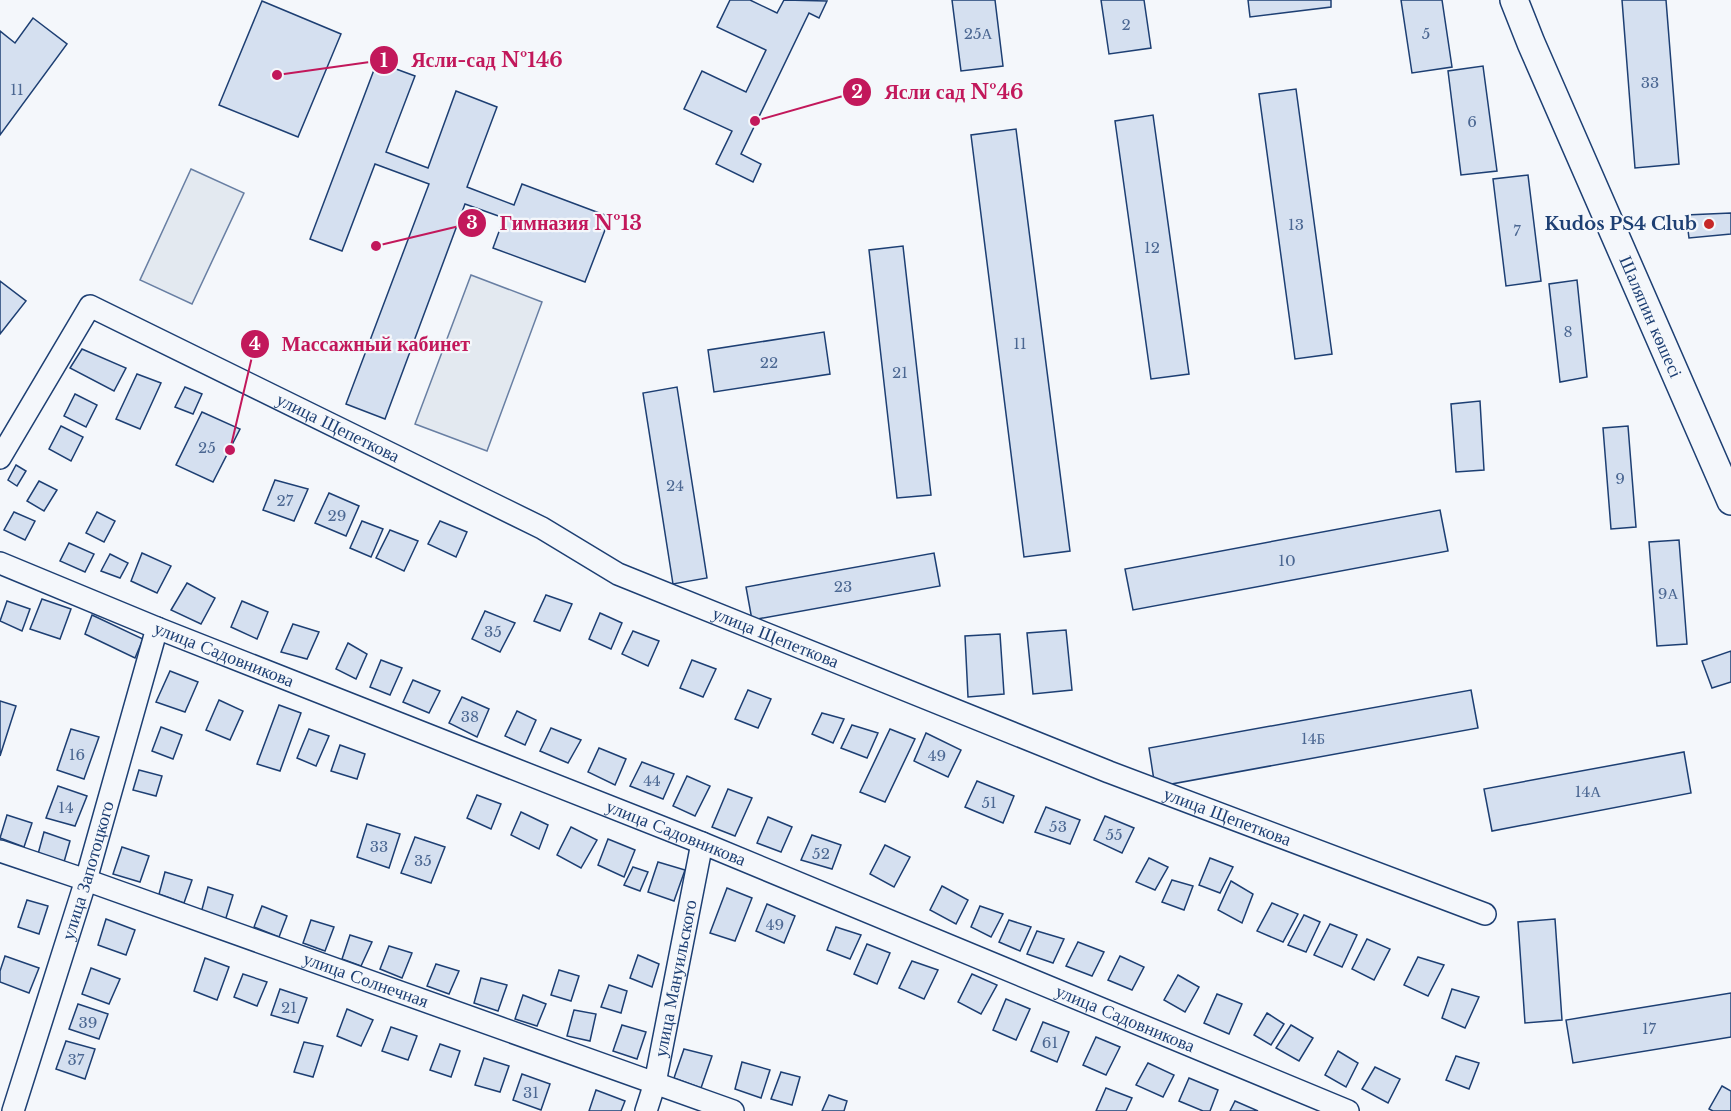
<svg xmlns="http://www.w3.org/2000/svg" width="1731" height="1111" font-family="'Libre Baskerville',serif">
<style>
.green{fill:#e3e9f0;stroke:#687fa3;stroke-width:1.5}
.building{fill:#d5e0f0;stroke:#1d3f73;stroke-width:1.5}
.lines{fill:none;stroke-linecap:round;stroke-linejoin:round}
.minor-casing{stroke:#1d3f73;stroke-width:24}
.major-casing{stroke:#1d3f73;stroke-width:30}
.minor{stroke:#f4f7fb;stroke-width:21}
.major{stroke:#f4f7fb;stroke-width:27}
.poi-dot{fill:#c62828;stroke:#f4f7fb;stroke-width:2}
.labels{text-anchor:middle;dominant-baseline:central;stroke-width:4.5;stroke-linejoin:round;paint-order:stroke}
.number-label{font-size:15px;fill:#4b6792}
.poi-label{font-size:18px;font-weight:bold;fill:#1d3f73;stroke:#f4f7fb;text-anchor:end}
.street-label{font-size:18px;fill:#1d3f73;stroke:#f4f7fb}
.leader{fill:none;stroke:#c2185b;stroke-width:2}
.callout-dot{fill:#c2185b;stroke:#f4f7fb;stroke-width:2}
.mark-label{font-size:18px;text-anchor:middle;font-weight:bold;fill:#fff}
.callout-label{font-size:20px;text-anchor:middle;font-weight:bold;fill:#c2185b;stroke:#f4f7fb;stroke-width:4.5;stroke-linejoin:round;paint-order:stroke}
</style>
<rect width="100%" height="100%" fill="#f4f7fb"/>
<!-- green -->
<g class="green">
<path d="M191 169 244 193 192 304 140 280Z"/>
<path d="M471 275 542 302 487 451 415 424Z"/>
</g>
<!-- building -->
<g class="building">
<path d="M730 0H750L777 13 784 0 827 1 819 18 809 13 741 154 761 164 753 182 716 164 732 131 684 109 702 71 746 92 766 50 717 27Z"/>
<path d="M952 0H995L1003 66 961 71Z"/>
<path d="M1101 0H1144L1151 48 1109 54Z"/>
<path d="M1248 0H1331V7L1250 17Z"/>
<path d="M1401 0H1442L1452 67 1412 73Z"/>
<path d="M1622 0H1666L1679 164 1635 168Z"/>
<path d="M262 1 341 34 298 137 219 105Z"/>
<path d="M33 18 67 44 0 135V31L15 43Z"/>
<path d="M377 62 415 76 386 152 428 168 456 91 497 107 467 187 514 205 522 184 610 217 585 282 493 248 504 218 465 204 385 419 346 404 429 184 375 164 342 251 310 239Z"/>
<path d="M1483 66 1497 171 1461 175 1448 71Z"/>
<path d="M1296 89 1332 354 1295 359 1259 94Z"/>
<path d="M1153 115 1189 374 1151 379 1115 121Z"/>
<path d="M1016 129 1070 551 1024 557 971 135Z"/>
<path d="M1528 175 1541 281 1506 286 1493 179Z"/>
<path d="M1731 213V234L1689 238 1686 215Z"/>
<path d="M903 246 931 495 897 498 869 250Z"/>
<path d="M1577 280 1587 377 1560 382 1549 284Z"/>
<path d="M0 281 26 301 0 334Z"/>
<path d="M824 332 830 374 714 392 708 350Z"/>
<path d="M82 349 126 368 114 391 70 368Z"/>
<path d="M137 374 161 383 140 429 116 419Z"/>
<path d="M185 387 202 394 193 414 175 407Z"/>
<path d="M677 387 707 578 673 584 643 393Z"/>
<path d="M75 394 97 405 86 427 64 416Z"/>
<path d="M1480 401 1484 470 1456 472 1451 404Z"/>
<path d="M202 412 240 429 213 482 176 465Z"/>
<path d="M61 426 83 437 71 461 49 449Z"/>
<path d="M1628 426 1636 527 1611 529 1603 428Z"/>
<path d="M16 465 26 471 17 486 8 480Z"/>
<path d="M275 480 308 489 294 521 263 510Z"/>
<path d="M39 481 57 490 44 511 27 501Z"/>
<path d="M329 493 359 506 346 536 315 523Z"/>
<path d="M1440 510 1448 551 1133 610 1125 569Z"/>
<path d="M14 512 35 521 25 540 4 530Z"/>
<path d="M97 512 115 521 104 542 86 533Z"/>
<path d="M362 521 383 529 371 557 350 548Z"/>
<path d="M440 521 467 532 456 557 428 544Z"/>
<path d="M390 530 418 541 404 571 376 558Z"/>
<path d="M1679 540 1687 644 1657 646 1649 542Z"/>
<path d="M69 543 94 554 85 572 60 561Z"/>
<path d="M142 553 171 566 157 593 131 581Z"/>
<path d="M934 553 940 586 752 620 746 587Z"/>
<path d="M110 554 128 563 120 578 101 571Z"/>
<path d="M187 583 215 598 201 624 171 610Z"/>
<path d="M546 595 572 604 560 631 534 621Z"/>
<path d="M42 599 71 609 60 639 30 629Z"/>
<path d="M7 601 30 609 22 631 0 621Z"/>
<path d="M242 601 268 612 257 639 231 627Z"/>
<path d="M485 611 515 623 500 652 472 639Z"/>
<path d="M600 613 622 623 611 649 589 639Z"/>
<path d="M92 615 143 639 135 658 85 634Z"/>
<path d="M293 624 319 632 307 659 281 652Z"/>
<path d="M1066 630 1072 690 1033 694 1027 633Z"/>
<path d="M633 631 659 641 648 666 622 654Z"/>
<path d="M1000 634 1004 694 968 697 965 636Z"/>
<path d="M348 643 367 654 356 679 336 669Z"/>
<path d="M1731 651V682L1712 688 1702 661Z"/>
<path d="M381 660 402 668 390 695 370 687Z"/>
<path d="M692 660 716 669 703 697 680 688Z"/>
<path d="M170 671 198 682 185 712 156 702Z"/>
<path d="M413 680 440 691 429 713 403 702Z"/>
<path d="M748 690 771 699 758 728 735 719Z"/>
<path d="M1471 690 1478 728 1155 787 1149 748Z"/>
<path d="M462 697 489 709 477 737 449 723Z"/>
<path d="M219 700 243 711 230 740 206 730Z"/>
<path d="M0 701 16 706 0 756Z"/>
<path d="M279 705 301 713 280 771 257 764Z"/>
<path d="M517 711 536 720 525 745 505 736Z"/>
<path d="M822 713 844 719 833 743 812 734Z"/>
<path d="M852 725 878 733 867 758 841 748Z"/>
<path d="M161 727 182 735 173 759 152 751Z"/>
<path d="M551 728 581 740 568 763 540 751Z"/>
<path d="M71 729 99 737 84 779 57 770Z"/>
<path d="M309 729 329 736 316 766 297 758Z"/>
<path d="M890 729 915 739 885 802 860 792Z"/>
<path d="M926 733 961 750 948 777 914 761Z"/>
<path d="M340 745 365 754 357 779 331 771Z"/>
<path d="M599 748 626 759 615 785 588 772Z"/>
<path d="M1684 752 1691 793 1492 831 1484 789Z"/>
<path d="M642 762 674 774 663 799 630 786Z"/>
<path d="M139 770 162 776 156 796 133 790Z"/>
<path d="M687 776 710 786 695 816 673 806Z"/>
<path d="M977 781 1014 796 1003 823 965 807Z"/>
<path d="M58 786 87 796 75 826 46 818Z"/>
<path d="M728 789 752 798 735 836 712 827Z"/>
<path d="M477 795 501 804 491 829 467 818Z"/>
<path d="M1046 807 1080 820 1070 844 1035 832Z"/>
<path d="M521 812 548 825 539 849 511 835Z"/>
<path d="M7 815 32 823 24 847 0 838Z"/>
<path d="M1105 816 1134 828 1122 853 1094 840Z"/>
<path d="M768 817 792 827 781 852 757 843Z"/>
<path d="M367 824 400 834 389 868 357 857Z"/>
<path d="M571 827 597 840 581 868 557 855Z"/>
<path d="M44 832 70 841 64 862 38 854Z"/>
<path d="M812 835 841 845 832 869 801 860Z"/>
<path d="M415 837 445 847 431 883 401 873Z"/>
<path d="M608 839 635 850 624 877 598 865Z"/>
<path d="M885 845 910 857 894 887 870 874Z"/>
<path d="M122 847 149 856 140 882 113 874Z"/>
<path d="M1149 858 1168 867 1155 890 1136 882Z"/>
<path d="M1210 858 1233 867 1220 893 1199 885Z"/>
<path d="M658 862 685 870 674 901 648 892Z"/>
<path d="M633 867 648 872 640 891 624 885Z"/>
<path d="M165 872 192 880 184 903 159 894Z"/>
<path d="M1172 880 1193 886 1184 910 1162 902Z"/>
<path d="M1231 881 1253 894 1242 923 1218 910Z"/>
<path d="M942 886 968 900 956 924 930 910Z"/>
<path d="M208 887 233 895 225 921 201 913Z"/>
<path d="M727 888 752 898 735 941 710 933Z"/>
<path d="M27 900 48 906 39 934 18 927Z"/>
<path d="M1272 903 1298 914 1283 942 1257 931Z"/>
<path d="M767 904 795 916 784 943 756 931Z"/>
<path d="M262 906 287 916 279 937 254 927Z"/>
<path d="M980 906 1003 914 991 937 971 927Z"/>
<path d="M1304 915 1320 922 1306 952 1288 945Z"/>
<path d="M106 919 135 930 126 955 98 945Z"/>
<path d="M1555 919 1562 1020 1525 1023 1518 922Z"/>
<path d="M311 920 334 927 325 951 303 943Z"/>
<path d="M1009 920 1031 927 1020 951 999 942Z"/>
<path d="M1330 924 1357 935 1342 967 1314 955Z"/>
<path d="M836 927 861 935 850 959 827 950Z"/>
<path d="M1037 931 1064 939 1053 963 1027 954Z"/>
<path d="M350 935 372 942 361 966 342 959Z"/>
<path d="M1367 939 1390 949 1374 980 1352 969Z"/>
<path d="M1078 942 1104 952 1092 976 1066 966Z"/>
<path d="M867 944 890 953 877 984 854 974Z"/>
<path d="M389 946 412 953 402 978 380 969Z"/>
<path d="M638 955 659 964 652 987 630 978Z"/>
<path d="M5 956 39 968 29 993 0 982V971Z"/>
<path d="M1120 956 1144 967 1132 990 1108 980Z"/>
<path d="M1418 957 1444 965 1428 996 1404 985Z"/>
<path d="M205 958 229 967 217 1000 194 991Z"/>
<path d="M912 961 938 970 924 999 899 988Z"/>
<path d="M436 964 459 971 449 994 427 986Z"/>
<path d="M91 968 120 979 109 1004 82 994Z"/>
<path d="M559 970 579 976 571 1001 551 995Z"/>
<path d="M243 974 267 982 257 1006 234 997Z"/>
<path d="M972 974 997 985 981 1014 958 1002Z"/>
<path d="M1178 975 1199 987 1185 1012 1164 1000Z"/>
<path d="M481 978 507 985 498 1011 474 1003Z"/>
<path d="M609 985 627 991 621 1013 601 1007Z"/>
<path d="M280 989 307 998 298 1023 271 1015Z"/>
<path d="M1452 989 1479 997 1465 1028 1442 1018Z"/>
<path d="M1731 993V1037L1573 1063 1566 1020Z"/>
<path d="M1217 994 1242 1004 1229 1034 1204 1023Z"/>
<path d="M523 995 546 1004 537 1026 515 1019Z"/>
<path d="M1006 999 1030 1009 1016 1040 993 1030Z"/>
<path d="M78 1004 108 1014 99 1039 69 1029Z"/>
<path d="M347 1009 373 1020 361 1046 337 1036Z"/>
<path d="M574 1010 596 1014 590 1041 567 1036Z"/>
<path d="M1267 1013 1284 1024 1271 1045 1254 1035Z"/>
<path d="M1043 1022 1069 1032 1057 1062 1031 1051Z"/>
<path d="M622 1025 646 1032 637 1059 613 1051Z"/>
<path d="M1291 1025 1313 1038 1299 1061 1276 1048Z"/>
<path d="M391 1027 417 1036 408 1060 382 1051Z"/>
<path d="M1096 1037 1120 1047 1106 1075 1083 1065Z"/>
<path d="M66 1041 95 1049 85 1079 56 1069Z"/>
<path d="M304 1042 323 1046 313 1077 294 1072Z"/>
<path d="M440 1044 460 1051 451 1077 430 1070Z"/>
<path d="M684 1049 712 1056 701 1088 674 1078Z"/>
<path d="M1338 1051 1358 1063 1346 1087 1325 1075Z"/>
<path d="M1456 1056 1479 1063 1469 1089 1446 1080Z"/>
<path d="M484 1058 509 1066 500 1092 475 1085Z"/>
<path d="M742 1062 770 1070 761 1098 735 1089Z"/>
<path d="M1148 1063 1174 1075 1163 1097 1136 1085Z"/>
<path d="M1375 1067 1400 1079 1388 1103 1362 1089Z"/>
<path d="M781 1072 800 1077 792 1105 771 1099Z"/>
<path d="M522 1074 550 1084 541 1110 513 1100Z"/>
<path d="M1189 1078 1218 1090 1210 1111H1203L1179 1101Z"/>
<path d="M1722 1086 1731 1091V1111H1713L1709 1109Z"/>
<path d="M1106 1088 1132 1098 1126 1111H1096Z"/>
<path d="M596 1090 625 1101 621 1111H589Z"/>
<path d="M829 1095 847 1101 844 1111H822Z"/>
<path d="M1235 1101 1258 1111H1230Z"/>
</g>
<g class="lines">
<!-- minor casing -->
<g class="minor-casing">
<g id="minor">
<path id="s1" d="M0 458 90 306 542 528 618 574 1109 772 1485 914"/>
<path id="s2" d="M0 563 157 628 702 843 1348 1111"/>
<path id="s3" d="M0 851 86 880 733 1111"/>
<path id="s4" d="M13 1111 86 880 157 628"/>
<path id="s5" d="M646 1111 655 1083 702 843"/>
</g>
</g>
<!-- major casing -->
<g class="major-casing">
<g id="major">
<path id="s6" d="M1514 0 1531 43 1731 501"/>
</g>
</g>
<!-- minor -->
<use href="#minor" class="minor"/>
<!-- major -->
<use href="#major" class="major"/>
</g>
<!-- markers -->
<circle class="poi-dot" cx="1709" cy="224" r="6"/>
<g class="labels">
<!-- number labels -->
<g class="number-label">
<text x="1126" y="24">2</text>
<text x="978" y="33">25А</text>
<text x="1426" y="33">5</text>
<text x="1650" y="82">33</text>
<text x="17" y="89">11</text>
<text x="1472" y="121">6</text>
<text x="1296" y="224">13</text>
<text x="1517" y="230">7</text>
<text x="1152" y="247">12</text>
<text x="1568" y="331">8</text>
<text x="1020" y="343">11</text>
<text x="769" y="362">22</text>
<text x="900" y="372">21</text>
<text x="207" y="447">25</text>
<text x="1620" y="478">9</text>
<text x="675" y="485">24</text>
<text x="285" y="500">27</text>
<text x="337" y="515">29</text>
<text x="1287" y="560">10</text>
<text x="843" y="586">23</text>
<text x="1668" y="593">9А</text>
<text x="493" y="631">35</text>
<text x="470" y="716">38</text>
<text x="1313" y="738">14Б</text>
<text x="77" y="754">16</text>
<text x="937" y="755">49</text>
<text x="652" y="780">44</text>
<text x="1588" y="791">14А</text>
<text x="989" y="802">51</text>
<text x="66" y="807">14</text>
<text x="1058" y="826">53</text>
<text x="1114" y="834">55</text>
<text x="379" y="846">33</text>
<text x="821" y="853">52</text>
<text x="423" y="860">35</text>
<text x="775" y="924">49</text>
<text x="289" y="1007">21</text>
<text x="88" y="1022">39</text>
<text x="1649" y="1028">17</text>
<text x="1050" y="1042">61</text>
<text x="76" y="1059">37</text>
<text x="531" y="1092">31</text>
</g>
<!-- poi labels -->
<g class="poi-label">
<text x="1697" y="224">Kudos PS4 Club</text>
</g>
<!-- street labels -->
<g class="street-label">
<text stroke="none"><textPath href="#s6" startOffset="345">Шаляпин көшесі</textPath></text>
<text stroke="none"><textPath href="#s1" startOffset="453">улица Щепеткова</textPath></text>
<text stroke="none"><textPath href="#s1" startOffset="939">улица Щепеткова</textPath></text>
<text stroke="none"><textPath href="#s2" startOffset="242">улица Садовникова</textPath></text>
<text stroke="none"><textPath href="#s1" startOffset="1425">улица Щепеткова</textPath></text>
<text stroke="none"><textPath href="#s2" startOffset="728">улица Садовникова</textPath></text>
<text stroke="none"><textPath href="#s4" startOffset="252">улица Запотоцкого</textPath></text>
<text stroke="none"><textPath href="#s5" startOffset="136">улица Мануильского</textPath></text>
<text stroke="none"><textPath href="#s3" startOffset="388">улица Солнечная</textPath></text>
<text stroke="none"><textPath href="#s2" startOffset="1214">улица Садовникова</textPath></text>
</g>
</g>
<!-- callouts -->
<path class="leader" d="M277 75L384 60M755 121L857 92M376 246L472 223M230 450L255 344"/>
<g class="callout-dot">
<circle cx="277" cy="75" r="6"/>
<circle cx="755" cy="121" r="6"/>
<circle cx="376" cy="246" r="6"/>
<circle cx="230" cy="450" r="6"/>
<circle cx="384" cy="60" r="15"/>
<circle cx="857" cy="92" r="15"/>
<circle cx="472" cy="223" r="15"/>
<circle cx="255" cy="344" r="15"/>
</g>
<g class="mark-label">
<text x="384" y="67">1</text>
<text x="857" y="98">2</text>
<text x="472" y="229">3</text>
<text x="255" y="350">4</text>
</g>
<g class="callout-label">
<text x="487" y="67">Ясли-сад №146</text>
<text x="954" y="99">Ясли сад №46</text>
<text x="571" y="230">Гимназия №13</text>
<text x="376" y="351">Массажный кабинет</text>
</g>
</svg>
